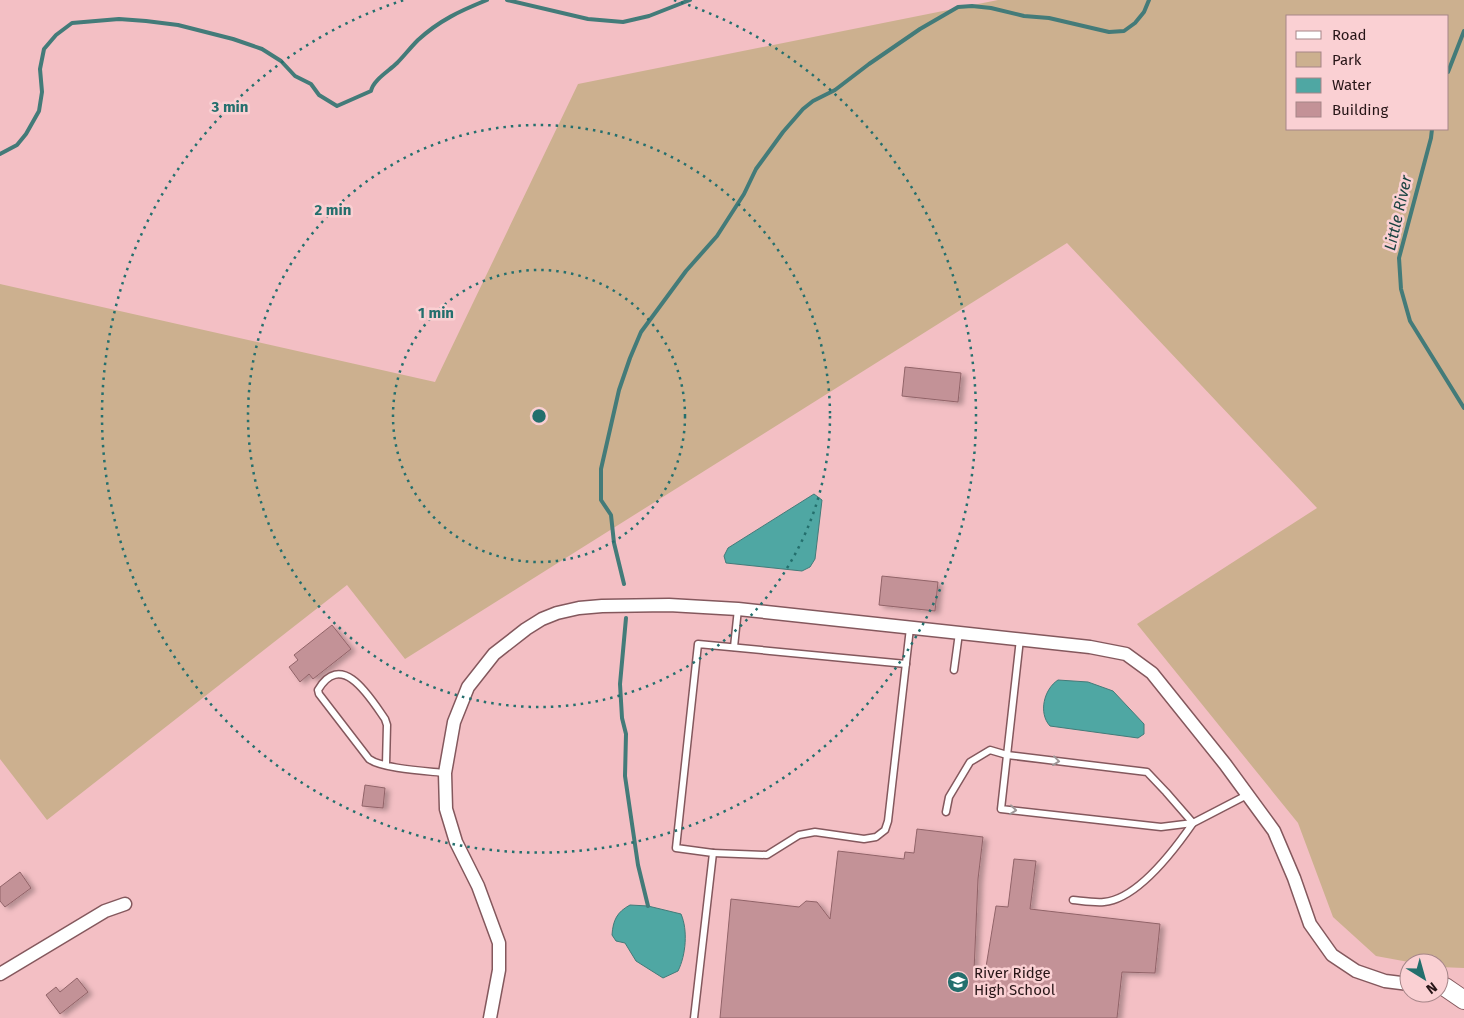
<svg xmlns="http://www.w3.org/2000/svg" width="1464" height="1018" font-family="'Fira Sans',sans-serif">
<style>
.green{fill:#ccb08f;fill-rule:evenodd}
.water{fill:#4fa7a3;stroke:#437b79}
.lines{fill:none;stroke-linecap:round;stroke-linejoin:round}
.stream{stroke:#437b79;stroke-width:4}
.building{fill:#c39297;stroke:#916368;filter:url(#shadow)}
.lane-casing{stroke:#84585d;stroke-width:9}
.street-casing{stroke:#84585d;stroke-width:15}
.secondary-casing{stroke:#84585d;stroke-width:20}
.lane{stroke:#fff;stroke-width:6}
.street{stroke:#fff;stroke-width:12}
.secondary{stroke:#fff;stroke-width:18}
.oneway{stroke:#9e9697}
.ring{fill:none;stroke:#246f6d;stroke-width:2.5;stroke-dasharray:2.5 5}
.labels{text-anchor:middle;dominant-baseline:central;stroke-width:5;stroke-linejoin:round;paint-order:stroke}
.poi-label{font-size:15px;fill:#271517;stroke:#fad0d3;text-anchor:start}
.water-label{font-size:16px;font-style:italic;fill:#1a4341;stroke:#fad0d3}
.centre{fill:#246f6d;stroke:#fad0d3;stroke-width:2.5}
.ring-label{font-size:15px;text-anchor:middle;font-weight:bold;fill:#246f6d;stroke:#fad0d3;stroke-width:5;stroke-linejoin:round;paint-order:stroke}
</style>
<defs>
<filter id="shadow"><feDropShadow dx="4.5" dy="2.5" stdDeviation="2.5" flood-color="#0004"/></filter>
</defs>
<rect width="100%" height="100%" fill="#f3bfc4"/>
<!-- green -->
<path class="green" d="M998 0H1464V968L1439 967V963H1414L1376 956 1333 917 1298 823 1137 624 1317 508 1067 243 405 659 347 585 47 820 0 759V284L435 382 578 84ZM1448 16V129H1288V16Z"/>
<!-- water -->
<g class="water">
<path d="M814 494 822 500 815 559 810 567 802 571 726 563 724 556 728 548Z"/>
<path d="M1058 680 1088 682 1113 691 1144 724V734L1138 738 1050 726C1038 713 1044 689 1058 680Z"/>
<path d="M630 905 648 906 681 914C688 930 686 955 678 971L663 978 636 961 625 943 616 941 612 935C613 920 617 912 630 905Z"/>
</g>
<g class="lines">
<!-- stream -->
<g class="stream">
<path d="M507 0 588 19 623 22 649 16 690 0"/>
<path d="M1448 72 1464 31"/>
<path d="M1432 129 1431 138 1399 258 1401 289 1410 321 1464 408"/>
<path d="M0 154 17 145 26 134 39 111 42 92 40 69 44 49 56 35 72 23 119 19 146 21 178 25 233 39 262 49 281 61 295 76 311 84 319 95 337 106 371 91C373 80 389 71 397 63 404 56 410 48 418 40 440 20 460 11 487 0"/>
<path d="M624 584 614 543 611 515 601 500V469L619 390 630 358 641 332 686 271 717 236 744 194 756 169 783 132 803 109 813 101 835 90 869 64 920 29 958 7 972 6 991 8 1024 16 1049 18 1109 32 1124 31 1135 23 1144 12 1149 0"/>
<path d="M626 618 620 684 622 718 626 734 625 776 638 865 648 906"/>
</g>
</g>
<!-- building -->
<g class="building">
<path d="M905 367 961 373 958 402 902 396Z"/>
<path d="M882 576 938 582 935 611 879 605Z"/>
<path d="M332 625 351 649 313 679 309 674 300 682 289 667 298 660 294 655Z"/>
<path d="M365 785 385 788 383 808 362 806Z"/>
<path d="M917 829 983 837 978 879 974 971 985 973 996 906 1008 907 1014 859 1036 861 1030 909 1160 924 1155 973 1122 972 1117 1018H720L731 899 799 907 806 901 817 902 830 919 838 851 904 859 905 852 914 853Z"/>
<path d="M20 872 31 888 5 907 0 901V887Z"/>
<path d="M77 978 88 992 60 1014 46 995 56 987 60 992Z"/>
</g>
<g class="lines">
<!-- lane casing -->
<g class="lane-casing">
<g id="lane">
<path d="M1020 639 1001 809 1161 827 1193 823 1247 795"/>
<path d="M734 647 738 609"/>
<path d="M954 670 959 633"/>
<path d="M386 765 387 725 385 719C371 699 342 649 318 690L319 694 369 759C383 769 427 771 445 773"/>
<path d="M946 812 949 797 970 762 990 750 1007 755 1147 772 1166 792 1193 823C1175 849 1138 899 1104 902 1095 903 1083 901 1073 900"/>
<path d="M713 853 767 855 799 835 815 832 864 839 876 837 885 830 888 821 910 628"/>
<path d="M694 1018 713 853 676 848 698 644 906 664"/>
</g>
</g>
<!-- street casing -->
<g class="street-casing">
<g id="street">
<path d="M0 974 105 911 125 904"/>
<path d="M490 1018 499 970V943L478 886 456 842 446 809 445 773 454 722 468 687 494 654 526 629 542 619 557 613 579 608 602 606 669 605 738 609 1090 647 1126 654 1152 673 1225 764 1274 831 1294 878 1310 924 1332 955 1356 971 1385 981 1409 984"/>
</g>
</g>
<!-- secondary casing -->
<g class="secondary-casing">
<path id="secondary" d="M1445 987 1464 1000"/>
</g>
<!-- lane -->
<use href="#lane" class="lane"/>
<!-- street -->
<use href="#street" class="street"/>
<!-- secondary -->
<use href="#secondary" class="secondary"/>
</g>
<!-- one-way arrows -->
<defs><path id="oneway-chevron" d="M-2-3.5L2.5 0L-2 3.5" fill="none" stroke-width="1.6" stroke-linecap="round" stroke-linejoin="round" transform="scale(1.25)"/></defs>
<g class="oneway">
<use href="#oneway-chevron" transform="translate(1056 761) rotate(7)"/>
<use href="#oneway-chevron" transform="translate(1013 810) rotate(6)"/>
</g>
<!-- distance rings -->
<g class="ring">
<circle cx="539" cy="416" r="146"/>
<circle cx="539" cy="416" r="291"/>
<path d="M674 0A437 437 0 1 1 404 0"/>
</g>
<!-- icons -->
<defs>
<g id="school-disc" transform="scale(1.125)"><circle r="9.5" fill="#246f6d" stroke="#fad0d3"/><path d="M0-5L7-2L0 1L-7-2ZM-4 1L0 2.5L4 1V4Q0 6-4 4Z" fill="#fff"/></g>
</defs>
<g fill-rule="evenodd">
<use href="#school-disc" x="958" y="982"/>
</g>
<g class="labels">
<!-- poi labels -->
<g class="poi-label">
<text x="974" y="973">River Ridge<tspan x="974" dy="17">High School</tspan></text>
</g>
<!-- water labels -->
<g class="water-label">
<text transform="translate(1398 213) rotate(-77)">Little River</text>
</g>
</g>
<circle cx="539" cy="416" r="8" class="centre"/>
<g class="ring-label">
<text x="230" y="112">3 min</text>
<text x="333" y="215">2 min</text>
<text x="436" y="318">1 min</text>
</g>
<!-- legend -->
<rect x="1286" y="15" width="162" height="115" fill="#fad0d3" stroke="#a68588"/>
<rect x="1296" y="31" width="25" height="8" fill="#ffffff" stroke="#a68588"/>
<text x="1332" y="40" font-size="15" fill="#271517">Road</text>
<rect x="1296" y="52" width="25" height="15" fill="#ccb08f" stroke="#a68588"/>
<text x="1332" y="65" font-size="15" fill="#271517">Park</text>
<rect x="1296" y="78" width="25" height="15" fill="#4fa7a3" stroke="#a68588"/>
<text x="1332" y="90" font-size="15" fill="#271517">Water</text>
<rect x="1296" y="102" width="25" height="15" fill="#c39297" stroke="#a68588"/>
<text x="1332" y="115" font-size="15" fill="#271517">Building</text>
<!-- north arrow -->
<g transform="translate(1424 978) rotate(143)"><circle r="24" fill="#fad0d3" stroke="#a68588"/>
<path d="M0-4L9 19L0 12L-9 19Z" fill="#246f6d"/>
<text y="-8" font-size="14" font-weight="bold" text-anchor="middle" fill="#271517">N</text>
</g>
</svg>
